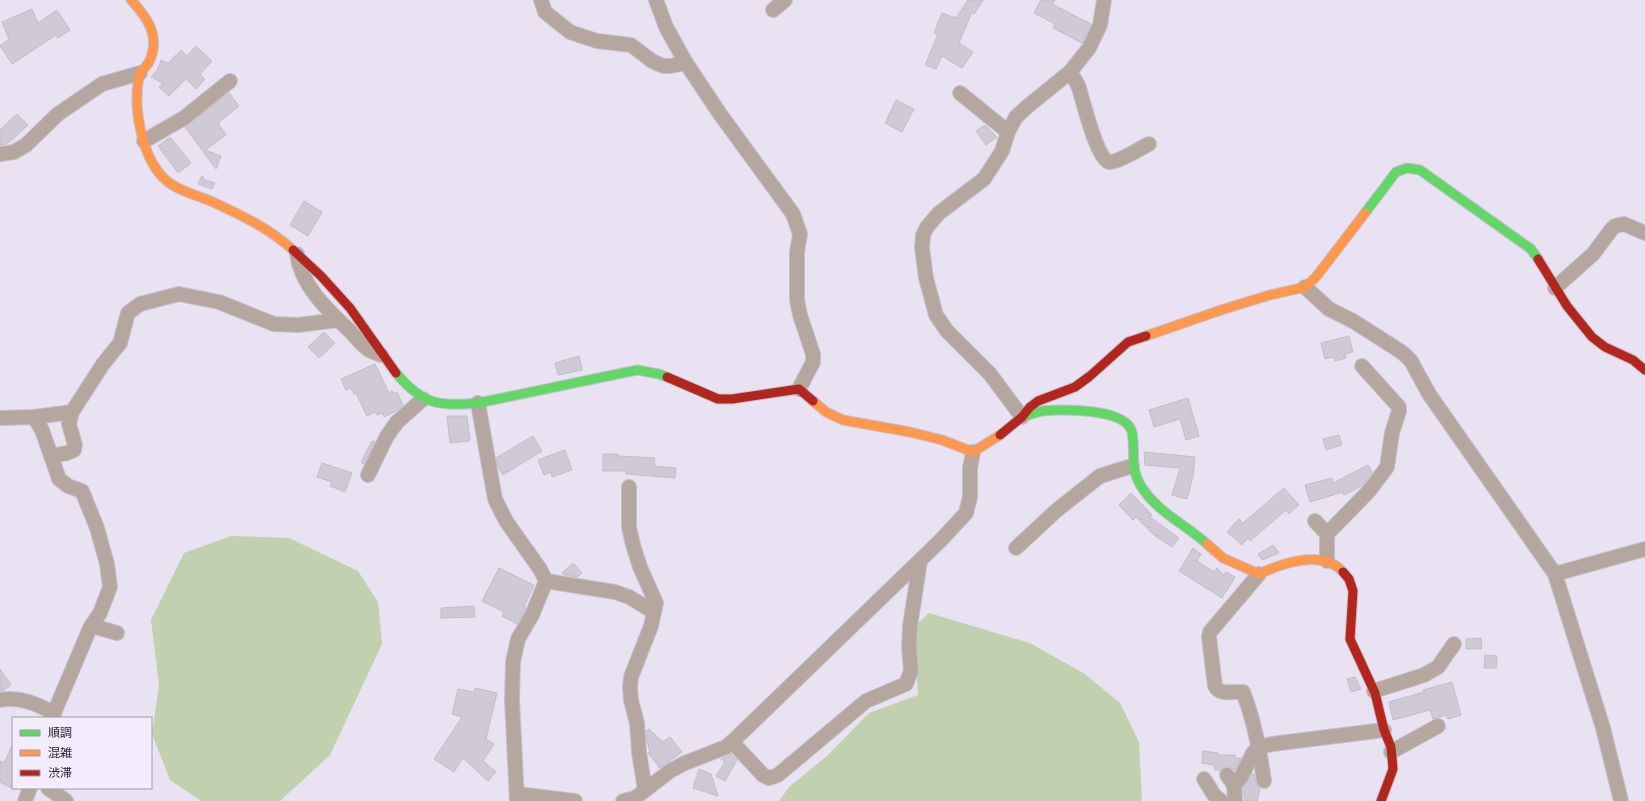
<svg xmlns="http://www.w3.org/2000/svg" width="1645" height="801" font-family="'Asap Condensed','Noto Sans JP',sans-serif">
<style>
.forest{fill:#c1d0ae}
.building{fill:#d0cad7;stroke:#c1bcc9}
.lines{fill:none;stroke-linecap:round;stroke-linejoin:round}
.street-casing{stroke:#c6c0cd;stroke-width:16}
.fast-casing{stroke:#c6c0cd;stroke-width:11}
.slow-casing{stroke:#c6c0cd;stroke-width:11}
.jam-casing{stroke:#c6c0cd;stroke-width:11}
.street{stroke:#b5a69f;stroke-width:14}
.fast{stroke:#63d668;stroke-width:9}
.slow{stroke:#ff974d;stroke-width:9}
.jam{stroke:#b3261e;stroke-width:9}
</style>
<rect width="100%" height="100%" fill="#e9e2f3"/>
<!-- forest -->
<g class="forest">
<path d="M231 536 289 538 358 571 378 602 382 644 330 755 280 801H201L170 780 152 734 159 685 151 620 184 553Z"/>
<path d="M929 613 1030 643 1085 674 1120 703 1139 742 1142 801H779L789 787 828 755 869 713 918 695 914 627Z"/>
</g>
<!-- building -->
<g class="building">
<path d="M968 0H983L974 14 972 12 959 43 973 52 962 68 942 56 936 69 925 65 938 34 934 33 942 13 956 18Z"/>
<path d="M1041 0H1055L1052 4 1091 24 1082 43 1053 28 1055 24 1034 13Z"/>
<path d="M32 9 38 23 57 10 70 30 58 38 56 35 12 64 0 46 9 39 2 22Z"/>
<path d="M196 46 212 61 200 74 205 79 196 89 186 79 169 96 159 87 163 83 151 77 158 69 161 60 168 63 181 50 187 56Z"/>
<path d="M229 93 239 106 218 123 226 135 205 150 221 156 216 169 185 127Z"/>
<path d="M896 100 914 109 902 132 885 123Z"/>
<path d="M17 114 28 125 7 144 0 145V130Z"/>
<path d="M985 125 997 137 986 145 976 131Z"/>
<path d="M170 137 191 163 178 173 158 146Z"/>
<path d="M202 176 205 180 215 183 212 189 198 184Z"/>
<path d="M304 201 322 212 308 236 290 225Z"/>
<path d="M324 332 335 343 319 358 308 347Z"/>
<path d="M1349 336 1353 352 1345 354 1346 358 1335 361 1334 357 1325 359 1321 343Z"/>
<path d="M579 356 582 370 558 375 555 363Z"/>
<path d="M375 364 389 393 392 391 394 394 397 392 403 405 396 411 384 417 382 413 377 415 375 412 367 416 356 393 354 394 351 388 346 390 341 379Z"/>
<path d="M1188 398 1199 436 1186 440 1180 419 1154 427 1149 410Z"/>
<path d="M447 416H467L470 441 450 443Z"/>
<path d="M1339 435 1342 445 1326 450 1323 439Z"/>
<path d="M533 436 542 451 503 475 498 467 496 458Z"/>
<path d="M372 441 375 442 364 464 361 462Z"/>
<path d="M565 450 572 470 552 477 551 472 544 475 538 460Z"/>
<path d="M1144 452 1195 457 1193 476 1187 499 1172 495 1180 468 1145 465Z"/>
<path d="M603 454H618V456L655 458 654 466 676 468 675 478 626 474V471H603Z"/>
<path d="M322 463 352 473 345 492 330 486 332 482 317 477Z"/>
<path d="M1368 465 1372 472 1363 485 1344 495 1343 492 1310 502 1305 485 1332 478 1333 483Z"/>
<path d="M1284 488 1299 505 1289 514 1286 510 1250 541 1248 538 1242 545 1227 532 1239 519 1243 523Z"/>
<path d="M1131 493 1152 515 1150 517 1179 538 1172 547 1154 535 1136 517 1133 520 1119 505Z"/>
<path d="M1273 545 1279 553 1262 560 1258 554Z"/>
<path d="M1193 548 1201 554 1197 561 1214 572 1217 568 1223 575 1226 572 1235 577 1222 598 1179 571Z"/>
<path d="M573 563 582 573 577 577 565 575 562 573Z"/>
<path d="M499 568 534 585 524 607 526 608 524 611 517 624 502 616 504 612 482 601Z"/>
<path d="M474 606 475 617 441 618V608Z"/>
<path d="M1481 638 1482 649H1466V639Z"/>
<path d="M1485 655 1497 656 1496 668H1484Z"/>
<path d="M0 669 11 685 3 691H0Z"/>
<path d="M1355 677 1361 689 1351 692 1347 679Z"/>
<path d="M1452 682 1461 715 1448 719 1447 715 1433 719 1430 710 1393 720 1389 702 1424 692 1423 690Z"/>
<path d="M475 688 497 693 486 739 494 744 483 761 496 772 488 781 463 758 454 772 434 759 462 717 452 714 458 689 474 692Z"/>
<path d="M649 729 663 742 670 737 682 752 660 768 648 753 650 752 647 741 646 731Z"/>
<path d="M13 744V789L0 782V761L4 763Z"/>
<path d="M1203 751 1218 753V755H1235V758H1241L1235 770 1227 767 1221 770H1215L1214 765 1202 763Z"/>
<path d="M731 754 737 760 725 781 716 776 725 762 721 759Z"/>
<path d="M699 769 711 774 718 796 693 788Z"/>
<path d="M1252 774H1254L1256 783 1258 788 1260 789 1257 801H1244L1245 795H1243V788Z"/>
</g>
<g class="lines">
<!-- street casing -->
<g class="street-casing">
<g id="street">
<path d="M541 0 545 12 570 32 597 41 631 45 652 61 663 66H670L686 63"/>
<path d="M656 0 666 27 686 63 720 114 793 214 800 234 797 252V300L800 315 813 354V362L799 389"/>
<path d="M773 10 785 0"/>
<path d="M1070 72C1073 77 1077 82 1079 88 1083 101 1097 159 1109 162 1117 163 1141 148 1149 144"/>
<path d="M960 93 1008 132"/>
<path d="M144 141 184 118 230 81"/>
<path d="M0 154 14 152 26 145 58 114 102 84 140 73"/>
<path d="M297 254C301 287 330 312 352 333 357 339 363 346 369 350 373 352 377 353 381 355"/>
<path d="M1305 287 1329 309 1353 321 1389 344 1403 353 1411 361 1429 394 1555 574 1645 549"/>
<path d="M1555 288 1593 254 1611 230 1615 226 1624 224 1645 233"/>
<path d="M478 403 495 499 506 521 540 569 546 581 532 615 518 639 513 662 512 700 517 801"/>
<path d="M34 417 72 412"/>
<path d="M1022 417 990 374 947 331 936 315 926 278 922 248 923 235 927 227 939 213 984 179 1002 151 1008 132 1016 117 1028 106 1070 72 1089 48 1100 25 1104 0"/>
<path d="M0 418 34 417 42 430 59 479 68 486 82 491 97 528 107 564 110 587 100 613 90 628 54 713"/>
<path d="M51 456 67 453 74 450 75 445 69 424 72 412 103 364 120 343 128 313 140 304 179 294 219 302 274 324 298 325 338 320"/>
<path d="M368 475 387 436 397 422 423 399"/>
<path d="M629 487V527L633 545 640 567 656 603 651 626 631 677 630 687 631 700 637 723 639 752 645 790"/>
<path d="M1315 521 1327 534"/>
<path d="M1016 548 1057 510 1100 476 1132 466"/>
<path d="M1327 561V534L1369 491 1387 467 1392 433 1399 411V407L1362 366"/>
<path d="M1259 574 1210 632 1209 637 1215 686C1220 696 1234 691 1243 692 1254 720 1260 751 1264 781"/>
<path d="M1555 574 1603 728 1621 801"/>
<path d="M546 581 615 592 629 597 654 612"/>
<path d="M92 626 117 633"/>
<path d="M1374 691 1424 675 1438 667 1454 644"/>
<path d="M0 700C19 696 37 704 54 713L52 718"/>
<path d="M732 742 763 775 769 778 778 775 866 701 906 684 911 671 909 647 910 626 920 561"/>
<path d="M1391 752 1438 726"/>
<path d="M1227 775 1234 785 1235 801"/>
<path d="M1204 779 1214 795 1221 801"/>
<path d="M1234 785 1241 777 1253 753 1259 747 1272 744 1384 730"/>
<path d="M48 788 66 801"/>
<path d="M517 794 575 801"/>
<path d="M25 801 30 788"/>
<path d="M623 801 635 798 670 771 685 763 726 747 732 742 941 540 966 513 970 497V468L973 452"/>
</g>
</g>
<!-- fast casing -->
<g class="fast-casing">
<g id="fast">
<path d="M1365 213 1396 172 1407 168 1420 170 1531 249 1538 259"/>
<path d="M396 373C422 404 438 407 478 403L637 370 659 374 667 377"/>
<path d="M1024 416C1030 415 1036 412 1042 411 1062 409 1126 408 1132 432 1136 452 1129 467 1141 486 1157 512 1185 524 1207 544"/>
</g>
</g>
<!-- slow casing -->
<g class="slow-casing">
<g id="slow">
<path d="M131 0C148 18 161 37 149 62 146 68 140 70 139 77 133 106 141 150 159 173 173 191 196 194 215 203 243 216 270 229 293 250"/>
<path d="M1146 336 1224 309 1270 295 1305 287 1316 277 1365 213"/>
<path d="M813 401 826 412 843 420 910 432 942 440 973 452 1000 435"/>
<path d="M1207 544 1223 558 1259 574C1283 563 1322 549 1343 572"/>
</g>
</g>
<!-- jam casing -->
<g class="jam-casing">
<g id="jam">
<path d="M293 250 321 276 350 308 396 373"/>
<path d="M1538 259 1567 306 1592 337 1605 347 1633 360 1645 370"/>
<path d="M667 377 718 399H732L799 389 813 401"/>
<path d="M1000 435 1022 417 1030 407 1038 401 1075 387 1090 376 1128 342 1146 336"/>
<path d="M1343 572 1349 579 1353 591 1350 639 1375 693 1384 730 1391 747 1393 769 1381 801"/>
</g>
</g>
<!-- street -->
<use href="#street" class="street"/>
<!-- fast -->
<use href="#fast" class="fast"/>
<!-- slow -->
<use href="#slow" class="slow"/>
<!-- jam -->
<use href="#jam" class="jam"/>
</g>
<!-- legend -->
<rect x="12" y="717" width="140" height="72" fill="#f3ecfd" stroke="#a09aa8"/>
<rect x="20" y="730" width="20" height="6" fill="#63d668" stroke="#a09aa8"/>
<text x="48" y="737" font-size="12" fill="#231e29">順調</text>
<rect x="20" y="750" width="20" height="6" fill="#ff974d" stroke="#a09aa8"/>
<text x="48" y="757" font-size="12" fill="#231e29">混雑</text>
<rect x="20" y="770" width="20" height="6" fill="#b3261e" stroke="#a09aa8"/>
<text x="48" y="777" font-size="12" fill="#231e29">渋滞</text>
</svg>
